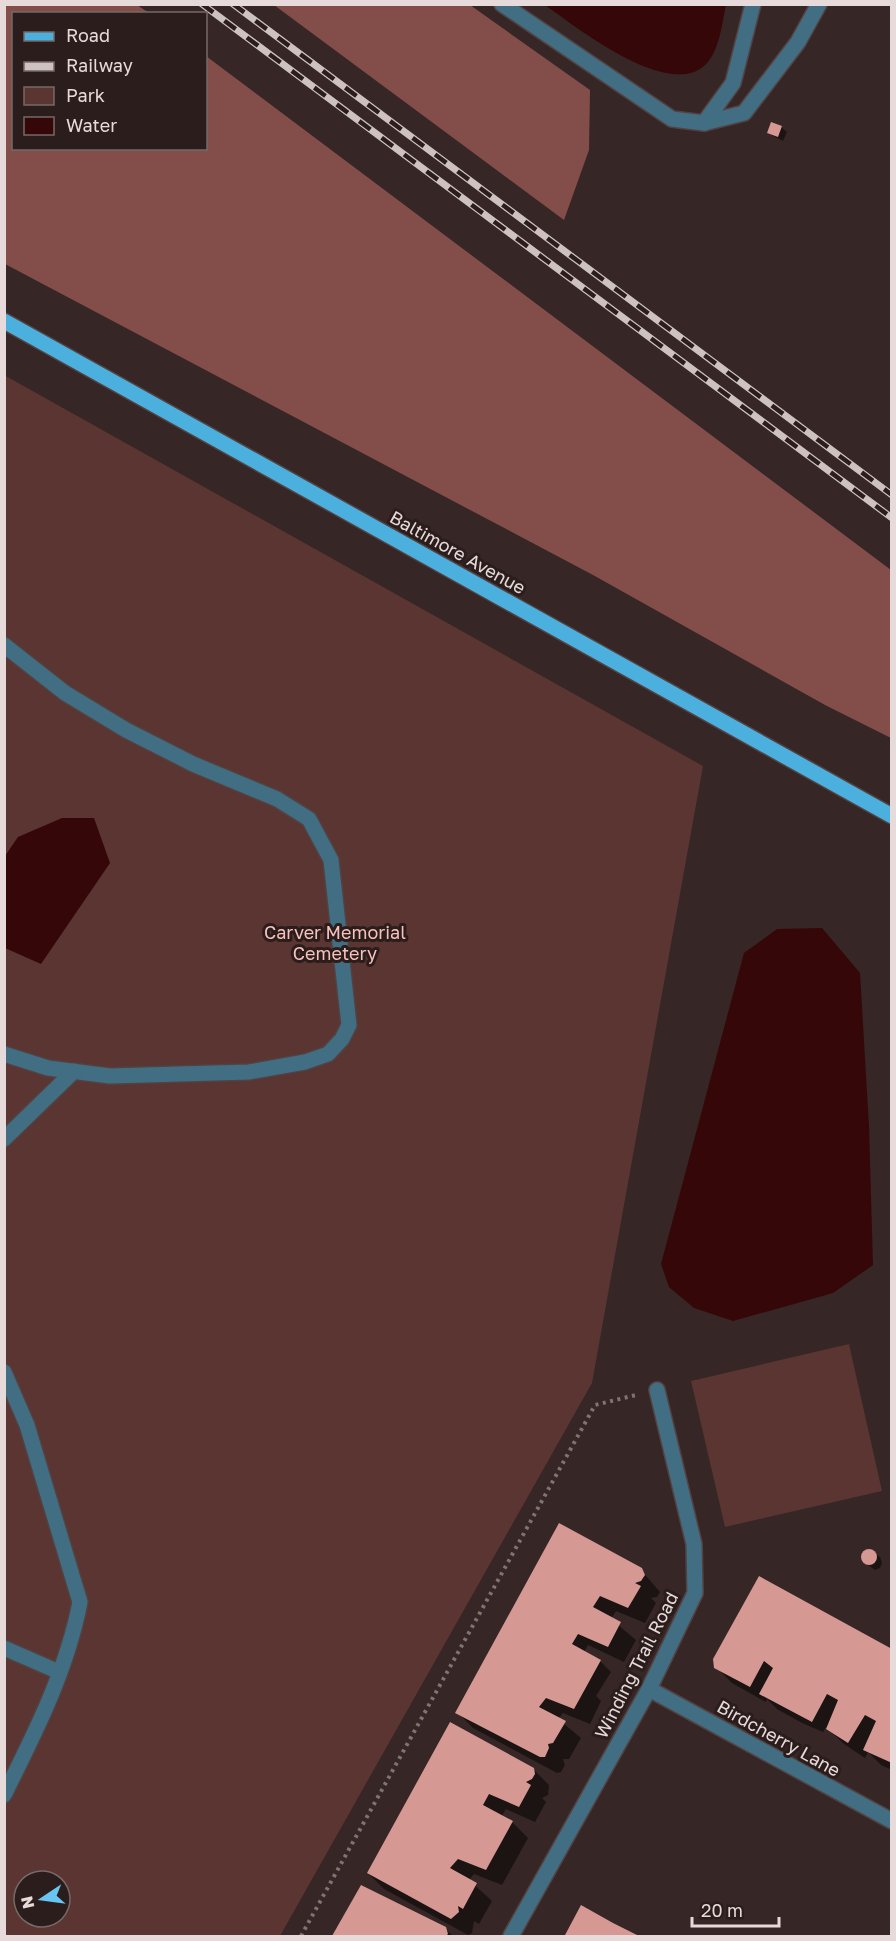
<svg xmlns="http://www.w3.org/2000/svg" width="896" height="1941" font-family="'Golos Text',sans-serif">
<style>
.green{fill:#5a3532;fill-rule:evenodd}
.forest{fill:#834d49}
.water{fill:#360708}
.shadow{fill:#0007}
.building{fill:#d59893}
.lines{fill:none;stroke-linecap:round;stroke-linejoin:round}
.minor-casing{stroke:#524342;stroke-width:18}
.major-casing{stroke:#524342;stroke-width:18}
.path{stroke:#817372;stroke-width:4;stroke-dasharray:3 4.5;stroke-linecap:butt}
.minor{stroke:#426e84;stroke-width:15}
.major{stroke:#4cb0df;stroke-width:15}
.rail-casing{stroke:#cec2c1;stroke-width:7}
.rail{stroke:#2b1d1c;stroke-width:4.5;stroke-dasharray:14;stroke-linecap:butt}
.labels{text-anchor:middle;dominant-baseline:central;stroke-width:6;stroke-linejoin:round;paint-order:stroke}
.street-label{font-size:18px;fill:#e6dbda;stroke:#2b1d1c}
.park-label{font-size:18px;fill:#f7c1bd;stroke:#2b1d1c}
</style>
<rect width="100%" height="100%" fill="#362625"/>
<!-- green -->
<g class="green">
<path d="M4 375 703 766 592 1383 280 1936H5ZM24 1881H60V1917H24Z"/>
<path d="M849 1344 882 1491 725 1527 691 1381Z"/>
</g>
<!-- forest -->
<g class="forest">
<path d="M5 4 137 5 149 13 14 14V148H206V56L891 570V738L825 705 593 575 5 264Z"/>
<path d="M274 5H470L590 90 589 150 564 220Z"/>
</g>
<!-- water -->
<g class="water">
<path d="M545 5H726C722 23 720 47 708 62 673 104 576 27 545 5Z"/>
<path d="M62 818H94L110 863 41 964 5 948V856L18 837Z"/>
<path d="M822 928 860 973 869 1126 873 1265 833 1293 733 1321 694 1308 669 1287 661 1264 744 953 777 929Z"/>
</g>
<!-- shadow -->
<g class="shadow">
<path d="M781 127 787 132 783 141 768 133Z"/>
<path d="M559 1525 641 1570 660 1592 657 1597 651 1598 656 1603 645 1623 616 1611 611 1619 636 1640 624 1662 588 1645 584 1652 600 1661 611 1672 596 1696 601 1701 590 1724 563 1713 558 1719 581 1738 569 1759H563L565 1765 561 1772 557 1773 473 1728 457 1712Z"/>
<path d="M869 1550 880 1557 882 1563 880 1568 875 1570 864 1562V1552Z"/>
<path d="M892 1651V1770L881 1765 868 1752 865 1758 844 1744 826 1727 823 1732 802 1723 777 1709 767 1699 766 1702 732 1683 716 1667 714 1660Z"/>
<path d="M450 1724 533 1769 549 1785 548 1795 542 1798 546 1802 535 1822 506 1809 501 1817 512 1822 528 1838 502 1885 474 1874 469 1880 492 1901 479 1924 474 1921 472 1933 468 1935 384 1889 368 1873Z"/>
<path d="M361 1887 445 1929 453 1936H334Z"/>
<path d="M581 1907 635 1936H568L566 1934Z"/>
</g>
<!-- building -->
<g class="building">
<path d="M771 122 782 126 778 137 767 133Z"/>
<path d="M559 1523 642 1568 645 1575 641 1581 635 1583 641 1586 628 1608 600 1596 593 1607 621 1622 608 1647 578 1634 572 1644 601 1660 574 1709 546 1698 539 1707 566 1721 553 1743 548 1744 549 1748 545 1757H540L455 1713Z"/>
<circle cx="869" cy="1557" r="8"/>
<path d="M759 1576 892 1649V1763L863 1750 876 1721 865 1715 848 1743 826 1729 838 1700 827 1694 812 1722 759 1694 773 1668 764 1661 750 1687 714 1668 713 1659Z"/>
<path d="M450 1722 534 1768 535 1774 532 1779 526 1782 531 1785 519 1807 489 1794 483 1805 513 1821 486 1870 458 1859 450 1868 477 1883 463 1909 458 1906 459 1912 451 1919 367 1873Z"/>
<path d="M361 1885 446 1927 448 1934 446 1936H332Z"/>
<path d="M581 1905 613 1923 639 1936H566L565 1935Z"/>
</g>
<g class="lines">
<!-- minor casing -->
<g class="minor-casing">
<g id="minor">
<path d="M502 4 672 119 704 123 744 113 798 42 819 4"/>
<path d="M704 123 733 83 753 4"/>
<path d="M4 645 65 693 126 730 193 764 277 799 309 819 331 860 349 1025 342 1039 328 1054 305 1062 249 1072 110 1076 48 1068 4 1054"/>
<path d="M4 1139 74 1071"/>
<path d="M4 1372 27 1425 80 1602C67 1670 35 1733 4 1795"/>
<path d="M4 1648 59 1672"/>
<path d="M649 1689 892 1821"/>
<path d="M511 1936 649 1689 695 1593 694 1544 657 1390"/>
</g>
</g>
<!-- major casing -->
<g class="major-casing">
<path id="major" d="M4 321 892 816"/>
</g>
<!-- path -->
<path class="path" d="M301 1936 595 1405 636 1395"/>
<!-- minor -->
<use href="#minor" class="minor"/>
<!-- major -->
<use href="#major" class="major"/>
<!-- rail casing -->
<g class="rail-casing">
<g id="rail">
<path d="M202 4 892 518"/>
<path d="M233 4 892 495"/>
</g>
</g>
<!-- rail -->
<use href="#rail" class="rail"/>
</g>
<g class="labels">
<!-- street labels -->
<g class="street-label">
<text transform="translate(458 552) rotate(29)">Baltimore Avenue</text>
<text transform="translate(636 1665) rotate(-63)">Winding Trail Road</text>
<text transform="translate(779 1738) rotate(29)">Birdcherry Lane</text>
</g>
<!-- park labels -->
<g class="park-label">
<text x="335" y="932">Carver Memorial<tspan x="335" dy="21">Cemetery</tspan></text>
</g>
</g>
<!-- border -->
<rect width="896" height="1941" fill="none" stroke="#e6dbda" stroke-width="12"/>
<!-- legend -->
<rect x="12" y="12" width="195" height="138" fill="#2b1d1c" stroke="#766968" stroke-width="1.5"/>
<rect x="24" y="32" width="30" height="9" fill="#4cb0df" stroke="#766968" stroke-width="1.5"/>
<text x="66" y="42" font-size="18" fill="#e6dbda">Road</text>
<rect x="24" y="62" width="30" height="9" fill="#cec2c1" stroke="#766968" stroke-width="1.5"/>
<text x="66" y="72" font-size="18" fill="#e6dbda">Railway</text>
<rect x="24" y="87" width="30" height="18" fill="#5a3532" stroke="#766968" stroke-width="1.5"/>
<text x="66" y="102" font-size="18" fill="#e6dbda">Park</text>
<rect x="24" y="117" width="30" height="18" fill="#360708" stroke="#766968" stroke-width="1.5"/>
<text x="66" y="132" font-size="18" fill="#e6dbda">Water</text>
<!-- north arrow -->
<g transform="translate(42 1899) rotate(257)"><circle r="28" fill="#2b1d1c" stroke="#766968" stroke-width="1.5"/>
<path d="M0-4.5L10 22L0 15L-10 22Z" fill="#68c4f0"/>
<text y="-9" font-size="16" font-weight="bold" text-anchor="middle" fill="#e6dbda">N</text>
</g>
<!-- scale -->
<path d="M692 1917v9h87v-9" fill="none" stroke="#e6dbda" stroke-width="3"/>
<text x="701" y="1917" font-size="18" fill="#e6dbda" stroke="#2b1d1c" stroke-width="4.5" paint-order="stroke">20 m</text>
</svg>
